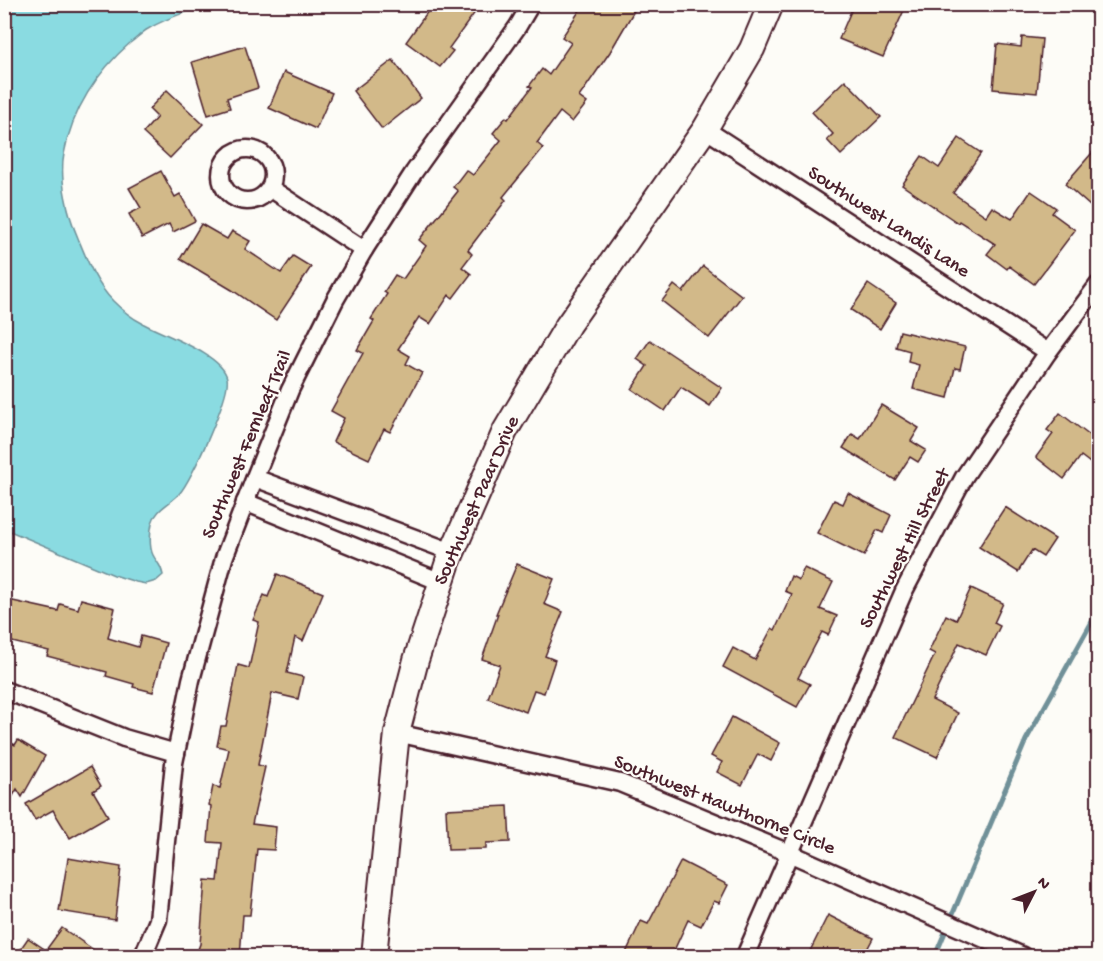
<svg xmlns="http://www.w3.org/2000/svg" width="1103" height="961" font-family="'Gochi Hand',sans-serif">
<style>
.water{fill:#8adbe1;stroke:#709098;stroke-width:1.5}
.lines{fill:none;stroke-linecap:round;stroke-linejoin:round}
.stream{stroke:#709098;stroke-width:5}
.building{fill:#d2b989;stroke:#4a1f2b;stroke-width:1.5}
.street-casing{stroke:#4a1f2b;stroke-width:21}
.secondary-casing{stroke:#4a1f2b;stroke-width:28}
.street{stroke:#fdfcf7;stroke-width:16}
.secondary{stroke:#fdfcf7;stroke-width:24}
.labels{text-anchor:middle;dominant-baseline:central;stroke-width:4.5;stroke-linejoin:round;paint-order:stroke}
.street-label{font-size:20px;fill:#4a1f2b;stroke:#fdfcf7}
</style>
<rect width="100%" height="100%" fill="#fdfcf7"/>
<filter id="ink" filterUnits="userSpaceOnUse"><feTurbulence type="fractalNoise" baseFrequency=".0167" numOctaves="2"/><feDisplacementMap in="SourceGraphic" scale="12" xChannelSelector="R" yChannelSelector="G"/><feConvolveMatrix kernelMatrix="1 2 1 2 8 2 1 2 1" color-interpolation-filters="sRGB"/></filter>
<g filter="url(#ink)">
<!-- water -->
<path class="water" d="M4 5H206C186 12 166 18 148 29 141 33 136 39 130 43 97 72 72 110 64 154 59 179 68 215 78 238 87 260 96 284 113 301 121 309 132 318 142 323 163 335 222 354 227 378 231 393 191 482 179 494 170 504 156 509 152 523 150 532 149 547 153 555 157 563 161 564 163 575L156 581 146 584 136 582 114 575 5 529Z"/>
<g class="lines">
<!-- stream -->
<path class="stream" d="M935 956 1026 740 1098 611"/>
</g>
<!-- building -->
<g class="building">
<path d="M433 4H481L449 48 453 51 440 67 406 42Z"/>
<path d="M584 4H638L610 52 579 97 587 103 572 122 560 112 537 143 543 148 503 197 506 200 468 250 472 254 462 267 471 274 453 298 449 295 430 324 419 317 398 349 410 356 406 364 422 373 390 432 384 429 369 459 333 442 344 418 331 411 363 353 357 350 374 321 371 319 387 294 384 292 395 275 403 279 426 246 419 240 458 191 453 187 466 170 473 175 501 140 493 133 506 117 508 119 532 87 529 86 542 69 549 75 571 43 562 37Z"/>
<path d="M854 4H891L904 10 883 57 839 39Z"/>
<path d="M1022 37 1042 39 1037 93 993 89 997 44 1021 47Z"/>
<path d="M245 46 258 88 227 98 230 108 208 115 192 62Z"/>
<path d="M393 60 421 98 382 129 353 91Z"/>
<path d="M284 72 332 93 316 129 269 108Z"/>
<path d="M845 80 881 117 841 155 827 140 833 134 812 112Z"/>
<path d="M167 90 203 124 170 158 143 133 157 117 149 109Z"/>
<path d="M959 138 981 153 953 193 986 216 992 207 1012 219 1031 191 1056 208 1052 213 1075 230 1034 284 1009 266 1007 269 987 254 995 244 959 221 958 223 902 185 922 156 939 168Z"/>
<path d="M1098 146V213L1065 184Z"/>
<path d="M161 171 175 197 180 194 195 221 173 232 169 224 142 238 129 214 141 208 129 188Z"/>
<path d="M201 224 227 239 232 231 250 241 245 249 281 273 293 256 311 267 276 320 232 290 180 259Z"/>
<path d="M703 266 742 296 709 338 662 301 674 285 683 292Z"/>
<path d="M868 284 896 303 880 329 851 310Z"/>
<path d="M900 331 965 347 960 369 955 368 948 398 913 389 919 365 908 362 910 351 896 347Z"/>
<path d="M650 340 722 388 710 406 681 387 665 411 632 389 647 366 637 359Z"/>
<path d="M881 405 919 428 911 441 926 450 918 462 910 457 895 480 843 448 852 434 860 439Z"/>
<path d="M1060 413 1098 442V469L1081 456 1064 479 1036 457 1053 434 1047 430Z"/>
<path d="M848 493 891 515 883 533 877 530 864 556 817 533 834 500 843 504Z"/>
<path d="M1005 507 1055 539 1043 557 1032 550 1018 572 979 547Z"/>
<path d="M517 564 554 579 544 604 563 612 545 656 555 660 544 693 534 690 526 712 488 698 500 665 482 659 498 614H496Z"/>
<path d="M804 568 833 582 820 609 837 616 828 635 822 632 798 678 810 684 797 707 723 667 733 648 755 660 772 628 775 630 792 594 785 591 791 576 799 580Z"/>
<path d="M277 574 323 593 303 641 295 637 287 673 303 677 298 699 272 693 258 765 265 767 252 824 276 827 274 850 257 849 250 915H243L240 957H195L200 944 205 880 218 881 222 843 208 842 211 806 209 805 213 786 220 788 229 749 217 746 221 726H226L238 665 249 668 259 622 253 620 264 595 268 597Z"/>
<path d="M971 588 1003 603 994 623 1000 626 986 655 959 643 932 700 958 713 937 757 895 737 935 654 929 651 946 615 956 620Z"/>
<path d="M4 599 58 611 60 604 78 609 81 599 115 608 108 638 138 647 141 636 166 643 153 692 133 687 134 684 106 676 107 672 47 656 49 651 4 640Z"/>
<path d="M732 717 780 743 771 761 758 754 742 785 717 772 722 762 711 756Z"/>
<path d="M4 739 15 745 18 740 45 756 22 797 17 789 4 811Z"/>
<path d="M90 767 101 786 93 791 108 816 70 838 53 810 35 820 26 804Z"/>
<path d="M508 806 510 842 486 843V849L448 850 446 809Z"/>
<path d="M68 858 121 867 115 920 59 911Z"/>
<path d="M681 861 728 885 719 903 714 901 701 926 688 920 671 957H624L641 921 648 924Z"/>
<path d="M828 915 873 938 863 957H807Z"/>
<path d="M62 928 104 957H15L28 938 46 950Z"/>
</g>
<g class="lines">
<!-- street casing -->
<g class="street-casing">
<g id="street">
<path d="M705 129 1048 352"/>
<circle cx="247" cy="175" r="26"/>
<path d="M270 188 364 250"/>
<path d="M255 478 452 552"/>
<path d="M245 502 441 582"/>
<path d="M4 690 124 738 176 753"/>
<path d="M397 733 620 783 789 853 1023 956"/>
<path d="M143 956 158 920 174 763 191 680 224 558 255 477 290 390 335 300 364 250 414 172 518 26 531 4"/>
<path d="M745 956 904 591 964 477 1048 352 1098 285"/>
</g>
</g>
<!-- secondary casing -->
<g class="secondary-casing">
<path id="secondary" d="M374 956 397 733 416 660 448 562 505 431 568 325 705 129 752 49 771 4"/>
</g>
<!-- street -->
<use href="#street" class="street"/>
<!-- secondary -->
<use href="#secondary" class="secondary"/>
</g>
</g>
<g class="labels">
<!-- street labels -->
<g class="street-label">
<text transform="translate(888 223) rotate(33)">Southwest Landis Lane</text>
<text transform="translate(248 445) rotate(-67)">Southwest Fernleaf Trail</text>
<text transform="translate(478 501) rotate(-66)">Southwest Paar Drive</text>
<text transform="translate(906 549) rotate(-63)">Southwest Hill Street</text>
<text transform="translate(724 806) rotate(22)">Southwest Hawthorne Circle</text>
</g>
</g>
<!-- margin -->
<rect width="1103" height="961" fill="none" stroke="#fdfcf7" stroke-width="24"/>
<rect x="12" y="12" width="1079" height="937" fill="none" stroke="#4a1f2b" stroke-width="2" filter="url(#ink)"/>
<!-- north arrow -->
<g transform="translate(1034 892) rotate(48)" stroke="#fdfcf7" stroke-width="4.5" paint-order="stroke">
<path d="M0-4.5L10 22L0 15L-10 22Z" fill="#4a1f2b"/>
<text y="-9" font-size="16" font-weight="bold" text-anchor="middle" fill="#4a1f2b">N</text>
</g>
</svg>
